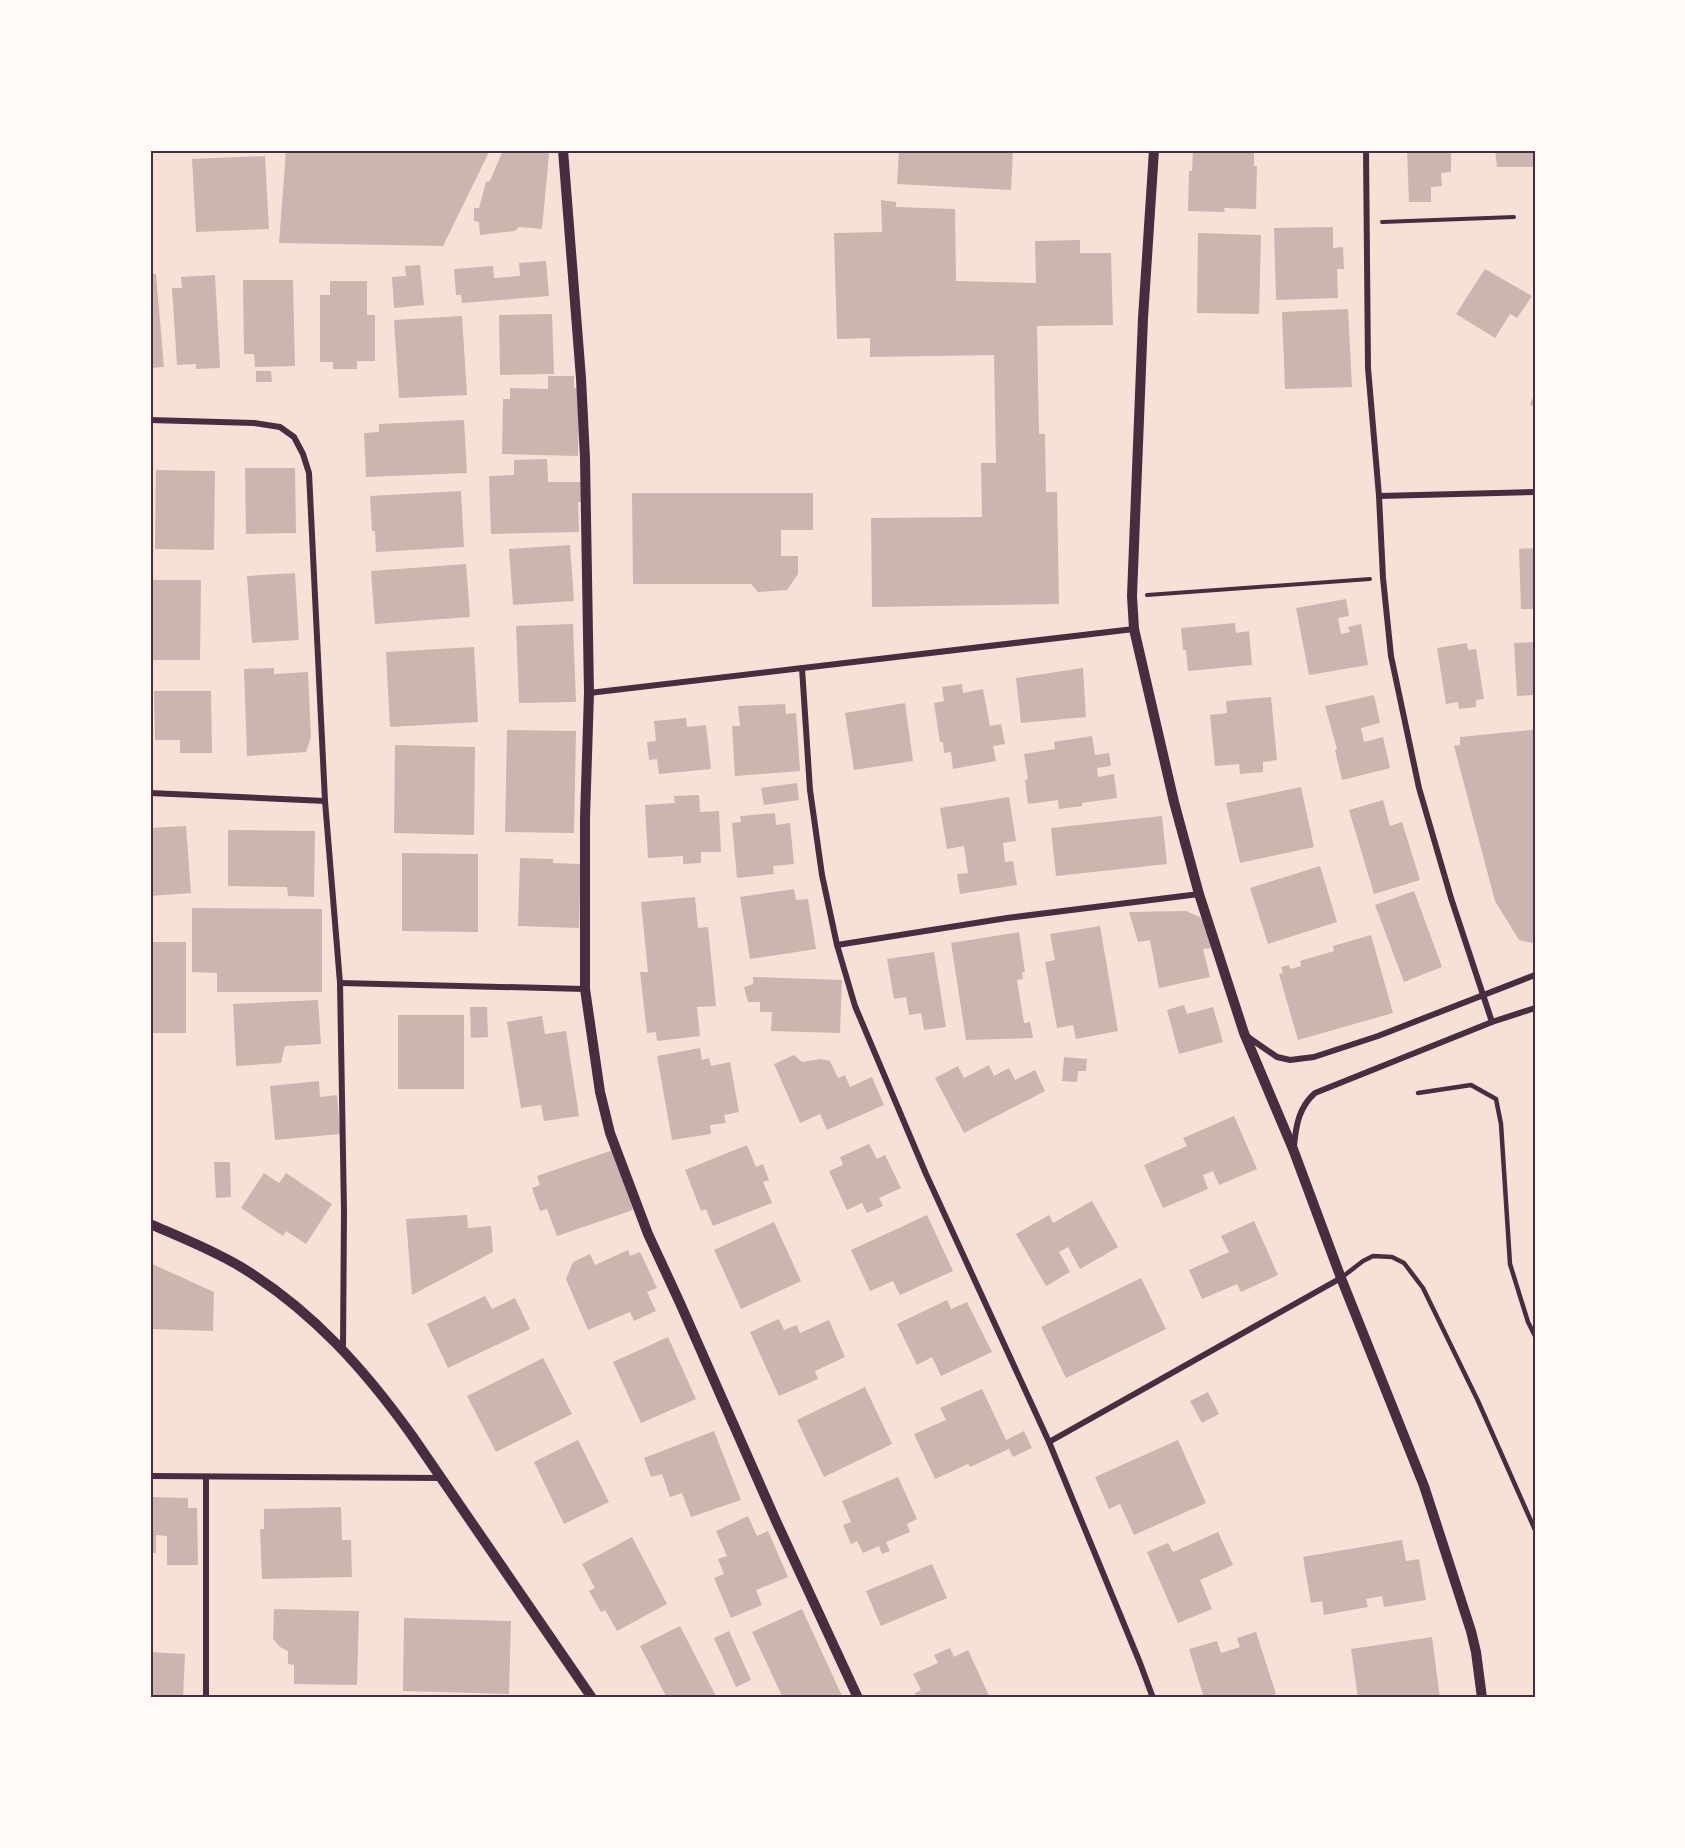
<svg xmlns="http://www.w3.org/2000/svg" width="1685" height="1848" font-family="'Nunito Sans',sans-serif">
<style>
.building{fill:#ccb4b1}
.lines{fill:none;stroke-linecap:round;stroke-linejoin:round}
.path{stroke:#4a2c40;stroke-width:4}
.service{stroke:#4a2c40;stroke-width:4.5}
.minor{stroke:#4a2c40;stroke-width:6}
.tertiary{stroke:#4a2c40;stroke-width:10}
.neatline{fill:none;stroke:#4a2c40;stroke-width:2}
</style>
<rect width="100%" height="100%" fill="#f7e1d7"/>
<!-- building -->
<g class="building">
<path d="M286 150H490L443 246 279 243Z"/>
<path d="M503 150H547L549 154 542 229 519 227 515 231 480 235 479 222 474 221V208H479L486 182 490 181Z"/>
<path d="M899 150H1013L1011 190 897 184Z"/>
<path d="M1193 150H1254V166H1257L1256 209 1224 208 1225 212 1188 211 1189 171H1192Z"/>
<path d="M1407 150H1451V172L1441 173 1442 186 1431 187V202H1409Z"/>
<path d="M1495 150H1535V167H1497Z"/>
<path d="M265 156 269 229 196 232 192 159Z"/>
<path d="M881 200 896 202V207L955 209 956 281 1036 283 1035 241 1080 240V253H1111L1113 325 1037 326 1039 434H1045L1046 492H1057L1059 604 872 607 871 518 982 517 981 463H996L994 355 870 357V338L837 339 834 233 882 232Z"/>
<path d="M1333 227V248L1343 247 1344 269H1337L1338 298 1276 300 1274 228Z"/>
<path d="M1198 233 1261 235 1259 314 1197 313Z"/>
<path d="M546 261 549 296 462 303 461 295H456L454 269 493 266 494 278 520 276 519 263Z"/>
<path d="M420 265 424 305 394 308 392 277 406 276 405 266Z"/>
<path d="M1485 269 1532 296 1517 318 1510 314 1495 338 1456 314Z"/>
<path d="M150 274H156L164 367 150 368Z"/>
<path d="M215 275 220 368 196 369V364L177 365 172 288H182L181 277Z"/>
<path d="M243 280H293L295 366 255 367 254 354H244Z"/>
<path d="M330 281H367V315H375V361H357V369H333V362H320V295H330Z"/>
<path d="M1348 309 1352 387 1285 389 1282 312Z"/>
<path d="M552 314 554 374 500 375 499 315Z"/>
<path d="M462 316 467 395 399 398 394 320Z"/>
<path d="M256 371H271L272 382H256Z"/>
<path d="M548 376H574V388H579L578 456 502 454 503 399H510V388L548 389Z"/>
<path d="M1535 392V407L1530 405Z"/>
<path d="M464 420 467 473 366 477 364 433 379 432V424Z"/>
<path d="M547 459 548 482H581L582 502H578L579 532 491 534 489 476 514 475V460Z"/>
<path d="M245 468H295L296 533 246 534Z"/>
<path d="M156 470 215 471 214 550 155 549Z"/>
<path d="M461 491 464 547 376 552 375 531H372L370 496Z"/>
<path d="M632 493H813V530H781V556H798V574L787 590 758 592 751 584H633Z"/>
<path d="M570 545 574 601 513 605 509 549Z"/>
<path d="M1535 548V609H1521L1519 549Z"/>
<path d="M466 564 470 617 375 624 371 571Z"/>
<path d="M295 573 299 640 252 643 247 576Z"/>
<path d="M150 580H201L200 660H150Z"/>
<path d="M1346 599 1349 616 1338 618 1341 634 1350 632 1348 627 1361 624 1368 665 1309 675 1296 608Z"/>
<path d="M1235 623 1236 633 1249 631 1252 665 1188 671 1186 650H1183L1181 628Z"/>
<path d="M573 624 576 702 519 703 516 626Z"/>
<path d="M1535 642V695L1517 696 1514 643Z"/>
<path d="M1467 643 1468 650 1476 649 1484 699 1476 700V707L1459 709 1458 702 1446 704 1437 648Z"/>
<path d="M474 647 478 722 390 727 386 652Z"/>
<path d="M274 668V674L308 672 311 737 306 752 247 756 244 669Z"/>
<path d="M1083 668 1086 717 1021 723 1016 678Z"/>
<path d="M962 684 963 693 983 689 990 726 1001 724 1005 744 993 746 996 761 953 769 951 752 944 753 943 742H940L934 703 944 701 942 687Z"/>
<path d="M154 691H211L212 753H180V740H155Z"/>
<path d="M1374 695 1380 723 1361 728 1364 742 1383 737 1390 768 1342 780 1335 750 1337 749 1325 706Z"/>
<path d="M1271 697 1277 760 1263 762V772L1240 774 1239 764 1215 766 1210 715 1227 713 1226 701Z"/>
<path d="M905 703 913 761 854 770 845 713Z"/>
<path d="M785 704 786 714 796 713 800 771 735 776 732 726H740L738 706Z"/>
<path d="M686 718 687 727 706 725 711 769 659 774 657 759 649 760 647 742 656 741 654 721Z"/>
<path d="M1535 726V942L1532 943 1519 940 1495 901 1454 746 1460 745V737L1532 730Z"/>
<path d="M507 730 576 731 574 833 505 832Z"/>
<path d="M1092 736 1095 755 1109 753 1111 766 1097 768 1098 777 1114 774 1117 798 1082 803V806L1059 809 1058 800 1028 804 1025 780 1028 779 1024 754 1055 749 1054 742Z"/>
<path d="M395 745 475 747 474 835 394 833Z"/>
<path d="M797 783 799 800 764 805 761 788Z"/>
<path d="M1301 787 1314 847 1240 863 1226 803Z"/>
<path d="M699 795 700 812 719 811 721 852H701V863L683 864V856L648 858 645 805 675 803 674 796Z"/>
<path d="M1009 797 1016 841 1003 843 1005 862 1013 861 1017 885 960 894 957 874 968 873 964 846 947 849 940 808Z"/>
<path d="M1383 800 1390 826 1402 822 1420 880 1374 894 1349 810Z"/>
<path d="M775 813 776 825 790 823 794 864 773 866 774 874 737 878 732 823 741 822 740 816Z"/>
<path d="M1162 816 1167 864 1056 876 1051 828Z"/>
<path d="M186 826 191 893 150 896V828Z"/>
<path d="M228 830 315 831 314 897 288 896 287 887 228 886Z"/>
<path d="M402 853 478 854V932L402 931Z"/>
<path d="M520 858 553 859V863L581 864 579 928 518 926Z"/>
<path d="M1320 866 1337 922 1268 944 1250 888Z"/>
<path d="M794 889 796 900 808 899 816 949 750 959 740 897Z"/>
<path d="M1414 891 1442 967 1404 982 1375 905Z"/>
<path d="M695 897 698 928 708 927 716 1006 697 1007 700 1036 657 1041 656 1032 647 1033 640 972H648L641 902Z"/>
<path d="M192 908 322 909V992H217V973L192 972Z"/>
<path d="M1186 911 1200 917 1208 928 1213 948 1203 949 1210 977 1159 988 1150 940 1138 942 1129 912Z"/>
<path d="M1100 926 1118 1031 1076 1039 1073 1025 1057 1028 1045 962 1055 960 1050 934Z"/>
<path d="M1019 932 1025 972H1022L1023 979 1017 980 1024 1023 1030 1022 1033 1038 966 1040 951 943Z"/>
<path d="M1371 935 1393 1013 1298 1040 1279 974 1283 973 1281 967 1289 965 1290 969 1301 966 1300 961 1334 951 1333 946Z"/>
<rect x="150" y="942" width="36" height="91"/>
<path d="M934 952 946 1027 924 1030 921 1013 909 1015 906 997 894 999 887 959Z"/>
<path d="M753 977 842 980 840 1033 771 1031 772 1012H760V1002H748L744 987 753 984Z"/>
<path d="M318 1000 321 1044 285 1046 281 1063 236 1066 233 1004Z"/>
<path d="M1184 1005 1187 1014 1213 1007 1223 1042 1179 1054 1167 1010Z"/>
<path d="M470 1007H487L488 1037 471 1038Z"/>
<rect x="398" y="1015" width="66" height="74"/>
<path d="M542 1016 545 1034 566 1031 579 1116 544 1121 541 1105 521 1108 507 1022Z"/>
<path d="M700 1048 702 1060 709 1058 711 1066 730 1062 739 1112 724 1115 726 1123 710 1125 711 1134 672 1140 657 1056Z"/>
<path d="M794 1055 802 1062 821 1059 830 1061 838 1078 845 1075 850 1087 872 1077 884 1105 827 1130 820 1114 800 1123 774 1064Z"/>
<path d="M1064 1057 1087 1059 1086 1071H1078L1077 1082 1062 1081Z"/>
<path d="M989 1065 994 1076 1009 1068 1015 1080 1035 1070 1045 1091 964 1133 935 1078 958 1066 964 1078Z"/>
<path d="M319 1081 320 1097 337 1095 340 1134 275 1140 270 1086Z"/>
<path d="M1234 1116 1257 1169 1219 1185 1213 1171 1203 1175 1208 1189 1163 1208 1144 1165 1187 1146 1183 1138Z"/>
<path d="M869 1144 877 1159 885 1155 901 1188 879 1198 883 1206 867 1213 862 1203 847 1210 829 1171 843 1165 840 1157Z"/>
<path d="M747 1145 756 1167 763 1164 769 1180 763 1182 772 1203 713 1226 706 1209 701 1211 685 1170Z"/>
<path d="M613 1150 633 1210 557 1236 547 1209 540 1211 532 1188 540 1185 537 1176Z"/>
<path d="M214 1162H230L231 1197 216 1198Z"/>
<path d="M264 1173 279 1183 286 1173 332 1204 306 1244 286 1231 283 1236 241 1208Z"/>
<path d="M1092 1201 1118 1247 1080 1269 1068 1247 1059 1252 1070 1272 1046 1286 1016 1234 1049 1215 1053 1223Z"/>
<path d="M467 1215 468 1228 491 1226 493 1252 412 1295 406 1219Z"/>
<path d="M927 1215 953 1271 900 1295 893 1281 870 1291 851 1250Z"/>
<path d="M1254 1221 1278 1275 1241 1292 1237 1284 1202 1299 1189 1270 1229 1252 1221 1236Z"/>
<path d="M774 1222 801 1281 741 1309 714 1250Z"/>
<path d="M628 1250 630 1256 640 1252 657 1288 647 1292 656 1311 634 1321 630 1312 588 1330 566 1279 573 1262 590 1254 595 1265Z"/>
<path d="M150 1263 214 1292 213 1331 150 1329Z"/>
<path d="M1141 1278 1166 1329 1066 1378 1041 1327Z"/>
<path d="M485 1296 492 1309 515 1298 530 1329 448 1368 427 1324Z"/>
<path d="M947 1300 951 1309 967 1302 992 1352 941 1376 932 1357 917 1365 897 1324Z"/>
<path d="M779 1319 784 1330 797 1325 800 1333 829 1320 845 1357 815 1371 818 1379 779 1396 750 1332Z"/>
<path d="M668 1337 696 1399 641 1423 613 1362Z"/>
<path d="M543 1358 572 1414 496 1452 467 1396Z"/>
<path d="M865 1387 892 1444 824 1477 797 1420Z"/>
<path d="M982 1389 1006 1440 1024 1431 1032 1448 1013 1457 1009 1449 970 1467 968 1464 935 1479 914 1434 946 1420 940 1408Z"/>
<path d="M1208 1392 1219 1414 1202 1423 1190 1401Z"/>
<path d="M714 1431 741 1500 691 1517 682 1493 670 1497 662 1474 651 1477 644 1458Z"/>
<path d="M578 1440 609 1502 564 1524 534 1462Z"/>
<path d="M1178 1440 1206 1503 1134 1535 1120 1504 1109 1509 1095 1477Z"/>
<path d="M898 1477 917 1519 907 1524 910 1532 886 1542 890 1551 882 1554 879 1546 863 1553 857 1541 851 1544 843 1525 851 1522 842 1501Z"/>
<path d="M150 1497 188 1498V1508H197L198 1565H167V1536L156 1535V1553H150Z"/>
<path d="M341 1507 342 1540H351L352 1577 262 1579 260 1529H264V1509Z"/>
<path d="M748 1516 757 1536 768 1531 788 1577 756 1590 762 1605 731 1618 714 1578 724 1574 718 1559 727 1556 716 1531Z"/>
<path d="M1218 1532 1233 1565 1200 1580 1212 1609 1178 1623 1147 1552 1168 1543 1173 1552Z"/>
<path d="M632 1537 667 1604 617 1631 605 1610 601 1612 589 1591 595 1588 582 1564Z"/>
<path d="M1402 1540 1406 1561 1419 1559 1426 1600 1384 1607 1382 1596 1366 1599 1368 1607 1324 1615 1322 1601 1311 1603 1303 1557Z"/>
<path d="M932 1564 947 1598 881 1626 866 1591Z"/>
<path d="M274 1609 359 1611 357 1685 294 1684V1665L288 1664V1651L280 1647 273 1639Z"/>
<path d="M802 1609 843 1698H783L752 1632Z"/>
<path d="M404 1618 511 1621 509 1694 403 1691Z"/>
<path d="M680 1626 717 1698H667L640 1646Z"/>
<path d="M729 1631 751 1680 736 1687 714 1638Z"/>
<path d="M1256 1632 1276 1694 1262 1698H1204L1189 1649 1217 1641 1221 1653 1240 1647 1237 1638Z"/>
<path d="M1432 1637 1440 1698H1358L1351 1649Z"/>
<path d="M950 1648 954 1657 968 1650 990 1698H917L915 1693 921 1690 913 1674 938 1663 934 1655Z"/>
<path d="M150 1652 185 1654 183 1698H150Z"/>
</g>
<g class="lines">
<!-- path -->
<g class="path">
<path d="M1382 222 1514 217"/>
<path d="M1147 595 1370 579"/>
</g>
<!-- service -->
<g class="service">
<path d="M1418 1093 1471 1085 1496 1099 1501 1124 1510 1264 1528 1322 1535 1336"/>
<path d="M1341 1278 1363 1261 1373 1256 1392 1257 1404 1263 1423 1288 1478 1401 1535 1530"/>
</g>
<!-- minor -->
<g class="minor">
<path d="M1366 150 1368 368 1379 496 1383 578 1391 656 1419 788 1451 898 1492 1022"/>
<path d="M150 420 254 423 280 427 294 437 303 454 309 473 325 801 340 983 344 1211 343 1349"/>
<path d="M1379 496 1535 492"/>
<path d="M802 668 810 790 822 875 837 945 855 1006 926 1174 1049 1442 1140 1663 1153 1698"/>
<path d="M589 693 1134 629"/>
<path d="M150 793 325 801"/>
<path d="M837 945 1007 918 1199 894"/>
<path d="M340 983 585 989"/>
<path d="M1248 1037 1277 1057 1290 1060 1314 1057 1378 1036 1535 975"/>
<path d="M1294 1146C1296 1125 1299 1107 1315 1093L1492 1022 1535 1008"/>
<path d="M1049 1442 1341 1278"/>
<path d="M150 1476 441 1478"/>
<path d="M206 1477V1698"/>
</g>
<!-- tertiary -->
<g class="tertiary">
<path d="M563 150 581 378 585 458 589 693 585 818V989L600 1092 610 1133 648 1234 680 1303 776 1521 858 1698"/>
<path d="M1154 150 1143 318 1132 596 1134 629 1174 802 1199 894 1244 1033 1293 1149 1341 1278 1424 1486 1471 1631 1476 1652 1482 1698"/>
<path d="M150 1224C180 1237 213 1250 241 1267 312 1310 366 1371 413 1437L592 1698"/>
</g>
</g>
<!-- border -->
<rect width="1685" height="1848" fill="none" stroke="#fffaf5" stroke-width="303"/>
<rect x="152" y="152" width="1382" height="1544" class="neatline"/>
</svg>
